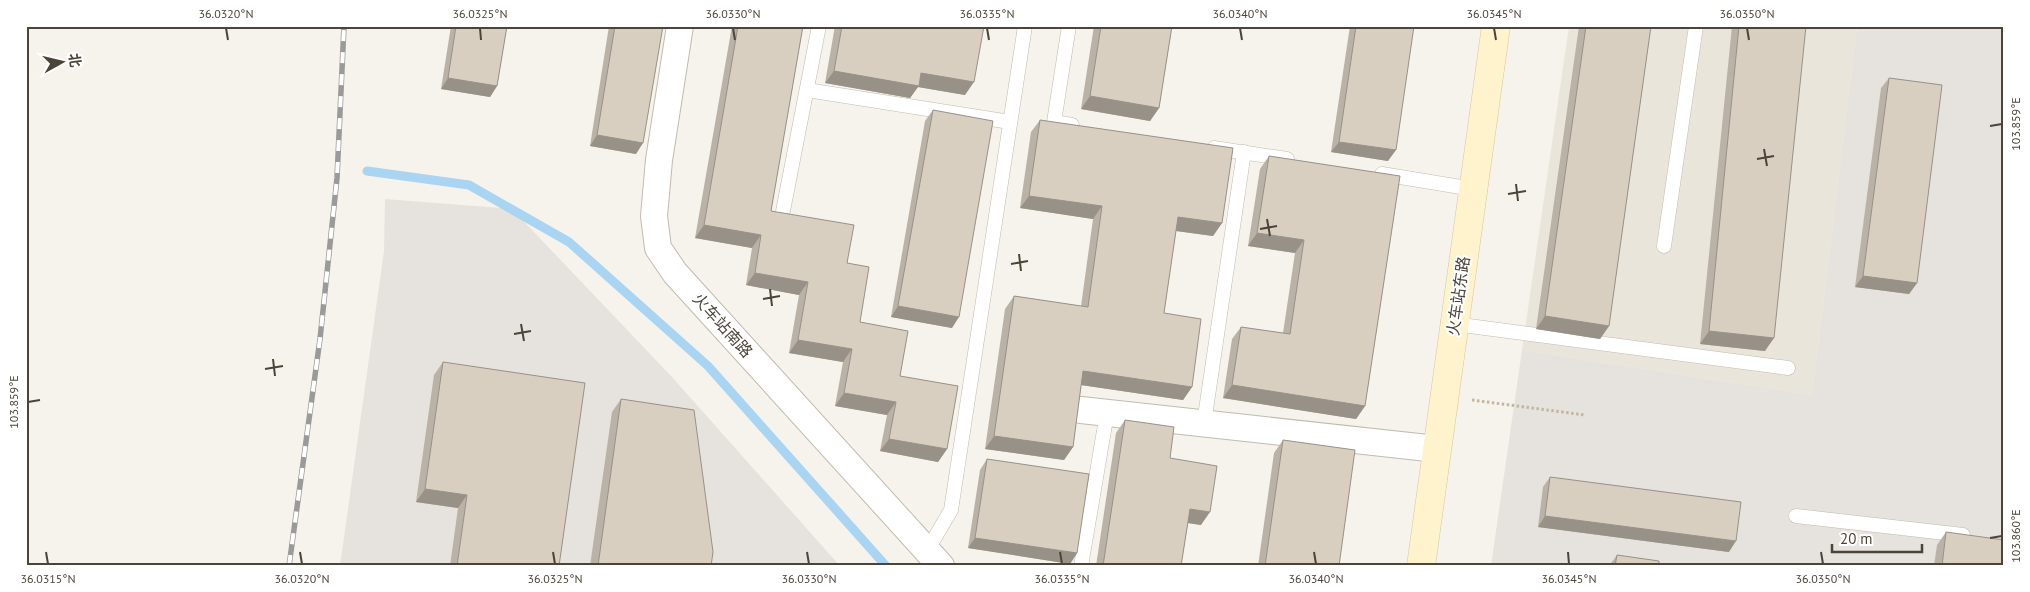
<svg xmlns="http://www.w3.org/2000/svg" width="2030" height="592" font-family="'PT Sans','Noto Sans SC',sans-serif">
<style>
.residential{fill:#eae5da}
.industrial{fill:#e6e2dd}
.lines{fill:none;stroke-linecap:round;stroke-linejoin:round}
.stream{stroke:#a9d4f2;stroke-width:9}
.lane-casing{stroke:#c2bbae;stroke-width:15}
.street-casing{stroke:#c2bbae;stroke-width:28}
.secondary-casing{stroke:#d6c79b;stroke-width:29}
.path{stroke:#c4b79f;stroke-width:3;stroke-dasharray:2.5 2.5;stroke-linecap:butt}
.lane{stroke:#fff;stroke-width:14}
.street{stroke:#fff;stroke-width:26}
.secondary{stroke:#fff3cd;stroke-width:28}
.rail-casing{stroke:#9a9a9a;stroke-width:5.5}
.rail{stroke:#fff;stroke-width:4;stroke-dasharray:11;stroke-linecap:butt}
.wall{fill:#bab2a6}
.shaded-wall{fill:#979187}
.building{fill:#d8cfc1;stroke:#979187}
.ticks{fill:none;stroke:#4b4439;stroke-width:2}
.labels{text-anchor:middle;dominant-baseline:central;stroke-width:4;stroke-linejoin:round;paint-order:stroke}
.street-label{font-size:16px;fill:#4b4439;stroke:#fff}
.neatline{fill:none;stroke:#4b4439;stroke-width:2}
.ticks-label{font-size:12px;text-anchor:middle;fill:#4b4439}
</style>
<rect width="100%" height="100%" fill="#f6f3ec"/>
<!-- residential -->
<path class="residential" d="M1569 26H1857L1812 395 1522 350Z"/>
<!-- industrial -->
<g class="industrial">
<path d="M1857 26H2004V566H1491L1522 350 1812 395Z"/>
<path d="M385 199 512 209 672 377 840 566H340L384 251Z"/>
</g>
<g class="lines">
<!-- stream -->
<path class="stream" d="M367 171 469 185 569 242 708 366 886 566"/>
<!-- lane casing -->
<g class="lane-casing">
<g id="lane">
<path d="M1069 26 1054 122 1072 125"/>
<path d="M807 90 1010 122"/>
<path d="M1214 148 1287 159"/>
<path d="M1382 174 1473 189"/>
<path d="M783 211 819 26"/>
<path d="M1664 246 1696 26"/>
<path d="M1454 324 1788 368"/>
<path d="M1204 423 1244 152"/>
<path d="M1796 516 1963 535"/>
<path d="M927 551 951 510 1025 26"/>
<path d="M1081 566 1107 413"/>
</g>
</g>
<!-- street casing -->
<g class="street-casing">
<g id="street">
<path d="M680 26 659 160 654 216 658 248 675 273 941 566"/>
<path d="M1081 410 1437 449"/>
</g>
</g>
<!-- secondary casing -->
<g class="secondary-casing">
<path id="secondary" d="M1421 566 1496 26"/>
</g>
<!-- path -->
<path class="path" d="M1472 400 1585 415"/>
<!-- lane -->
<use href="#lane" class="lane"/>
<!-- street -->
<use href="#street" class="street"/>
<!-- secondary -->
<use href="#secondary" class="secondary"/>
<!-- rail casing -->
<g class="rail-casing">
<path id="rail" d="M289 566 320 339 337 178 344 26"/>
</g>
<!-- rail -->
<use href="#rail" class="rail"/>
</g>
<!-- wall -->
<g class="wall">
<path d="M451 26H507L497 86 490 97 441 89Z"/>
<path d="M609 26H663L636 154 590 146Z"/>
<path d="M732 26H803L771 211 847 263 860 322 900 376 947 449 938 462 880 451 887 415 835 406 843 362 789 353 799 295 746 285 752 248 695 238Z"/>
<path d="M835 26H984L965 95 918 87 910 98 825 83Z"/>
<path d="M1094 26H1172L1159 108 1150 121 1081 109Z"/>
<path d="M1350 26H1414L1388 161 1331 152Z"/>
<path d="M1579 26H1651L1609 326 1600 339 1536 329Z"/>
<path d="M1732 26H1806L1765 351 1700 344Z"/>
<path d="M1889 78 1917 283 1909 294 1855 287 1881 88Z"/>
<path d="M933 110 952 328 891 317 925 121Z"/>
<path d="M1040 120 1222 223 1213 236 1176 231 1164 313 1192 387 1183 400 1081 385 1073 447 1064 460 985 449 1005 309 1014 296 1081 306 1093 219 1020 208 1031 132Z"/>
<path d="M1269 156 1400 176 1365 406 1356 419 1223 398 1232 339 1241 327 1283 333 1295 253 1248 246 1260 169Z"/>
<path d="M443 362 559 566H450L458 508 416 502 434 375Z"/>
<path d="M621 399 711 566H590L612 412Z"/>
<path d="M1125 420 1170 458 1201 525 1188 523 1181 566H1096L1116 433Z"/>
<path d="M1283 440 1339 566H1258L1274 453Z"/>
<path d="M987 459 1077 553 1070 564 968 548 980 470Z"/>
<path d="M1550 477 1729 552 1538 527 1543 487Z"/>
<path d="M1946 532 2004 566H1934L1937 545Z"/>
<path d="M1617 555 1659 566H1609Z"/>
</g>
<!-- shaded-wall -->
<g class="shaded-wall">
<path d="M834 71 921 73 974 82 965 95 918 87 910 98 825 83Z"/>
<path d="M448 78 497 86 490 97 441 89Z"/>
<path d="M1090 96 1159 108 1150 121 1081 109Z"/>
<path d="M597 135 643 143 636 154 590 146Z"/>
<path d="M1339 142 1396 150 1388 161 1331 152Z"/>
<path d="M1029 196 1102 206 1093 219 1020 208Z"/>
<path d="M1178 217 1222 223 1213 236 1169 230Z"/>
<path d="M704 225 761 235 752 248 695 238Z"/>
<path d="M1257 233 1304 240 1295 253 1248 246Z"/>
<path d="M755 273 808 282 799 295 746 285Z"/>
<path d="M1863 276 1917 283 1909 294 1855 287Z"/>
<path d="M898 306 959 317 952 328 891 317Z"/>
<path d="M1545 316 1609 326 1600 339 1536 329Z"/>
<path d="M1709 331 1774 338 1765 351 1700 344Z"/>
<path d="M798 340 852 349 843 362 789 353Z"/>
<path d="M1083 371 1192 387 1183 400 1074 384Z"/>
<path d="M1232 385 1365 406 1356 419 1223 398Z"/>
<path d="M844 393 896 402 887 415 835 406Z"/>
<path d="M994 436 1073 447 1064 460 985 449Z"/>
<path d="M889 439 947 449 938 462 880 451Z"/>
<path d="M425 489 467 495 458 508 416 502Z"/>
<path d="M1190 509 1210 512 1201 525 1181 522Z"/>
<path d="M1545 516 1736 541 1729 552 1538 527Z"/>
<path d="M975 538 1077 553 1070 564 968 548Z"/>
</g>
<!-- building -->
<g class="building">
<path d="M456 26H507L497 86 448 78Z"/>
<path d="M615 26H663L643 143 597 135Z"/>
<path d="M738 26H803L771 211 854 225 847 263 869 267 860 322 908 331 900 376 958 386 947 449 889 439 896 402 844 393 852 349 798 340 808 282 755 273 761 235 704 225Z"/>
<path d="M842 26H984L974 82 921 73 919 86 834 71Z"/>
<path d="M1101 26H1172L1159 108 1090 96Z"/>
<path d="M1356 26H1414L1396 150 1339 142Z"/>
<path d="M1586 26H1651L1609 326 1545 316Z"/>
<path d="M1739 26H1806L1774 338 1709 331Z"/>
<path d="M1889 78 1942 85 1917 283 1863 276Z"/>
<path d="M933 110 993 121 959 317 898 306Z"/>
<path d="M1040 120 1233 148 1222 223 1178 217 1164 313 1201 319 1192 387 1083 371 1073 447 994 436 1014 296 1088 307 1102 206 1029 196Z"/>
<path d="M1269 156 1400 176 1365 406 1232 385 1241 327 1290 334 1304 240 1257 233Z"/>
<path d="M443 362 585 383 559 566H457L467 495 425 489Z"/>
<path d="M621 399 694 410 713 552 711 566H598Z"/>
<path d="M1125 420 1174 427 1170 458 1217 466 1210 512 1190 509 1181 566H1103Z"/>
<path d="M1283 440 1355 450 1339 566H1265Z"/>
<path d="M987 459 1089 474 1077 553 975 538Z"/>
<path d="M1550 477 1741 502 1736 541 1545 516Z"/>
<path d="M1946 532 2004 540V566H1942Z"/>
<path d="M1617 555 1659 561V566H1615Z"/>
</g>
<!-- ticks -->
<path class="ticks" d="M226 28 228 40M480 28 481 40M733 28 735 40M987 28 989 40M1240 28 1242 40M1494 28 1496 40M1747 28 1749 40M1990 126 2002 124M1764 149 1767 166M1757 159 1774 156M1516 184 1518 201M1508 194 1526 191M1267 219 1270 236M1260 229 1277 226M1019 254 1021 271M1011 264 1028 261M770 289 772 306M763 299 780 296M521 324 524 341M514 334 531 331M273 359 275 376M265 369 283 366M28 402 40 400M1990 538 2002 536M46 552 48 564M300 552 302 564M553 552 555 564M807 552 809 564M1060 552 1062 564M1314 552 1316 564M1568 552 1569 564M1821 552 1823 564"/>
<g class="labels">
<!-- street labels -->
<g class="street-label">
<text transform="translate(1458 296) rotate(-82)">火车站东路</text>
<text transform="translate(723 325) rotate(48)">火车站南路</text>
</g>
</g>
<!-- border -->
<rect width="2030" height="592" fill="none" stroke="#ffffff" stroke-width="55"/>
<!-- north arrow -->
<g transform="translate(62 62) rotate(82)" stroke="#ffffff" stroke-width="4" paint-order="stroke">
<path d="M0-4L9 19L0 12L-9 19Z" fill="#4b4439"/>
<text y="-8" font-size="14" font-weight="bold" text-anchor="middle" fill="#4b4439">北</text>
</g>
<!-- scale -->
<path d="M1832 544v8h90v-8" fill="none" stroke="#4b4439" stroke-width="2.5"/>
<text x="1840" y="544" font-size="15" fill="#4b4439" stroke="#ffffff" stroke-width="4" paint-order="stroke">20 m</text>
<rect x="28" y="28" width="1974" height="536" class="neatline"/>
<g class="ticks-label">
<text x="226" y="18">36.0320°N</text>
<text x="480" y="18">36.0325°N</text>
<text x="733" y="18">36.0330°N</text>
<text x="987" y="18">36.0335°N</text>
<text x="1240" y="18">36.0340°N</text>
<text x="1494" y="18">36.0345°N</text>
<text x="1747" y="18">36.0350°N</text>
<text transform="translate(2016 124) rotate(-90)" y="4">103.859°E</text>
<text transform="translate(14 402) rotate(-90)" y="4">103.859°E</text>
<text transform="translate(2016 536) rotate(-90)" y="4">103.860°E</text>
<text x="48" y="583">36.0315°N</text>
<text x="302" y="583">36.0320°N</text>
<text x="555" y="583">36.0325°N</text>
<text x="809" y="583">36.0330°N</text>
<text x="1062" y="583">36.0335°N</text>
<text x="1316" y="583">36.0340°N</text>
<text x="1569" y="583">36.0345°N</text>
<text x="1823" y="583">36.0350°N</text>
</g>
</svg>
